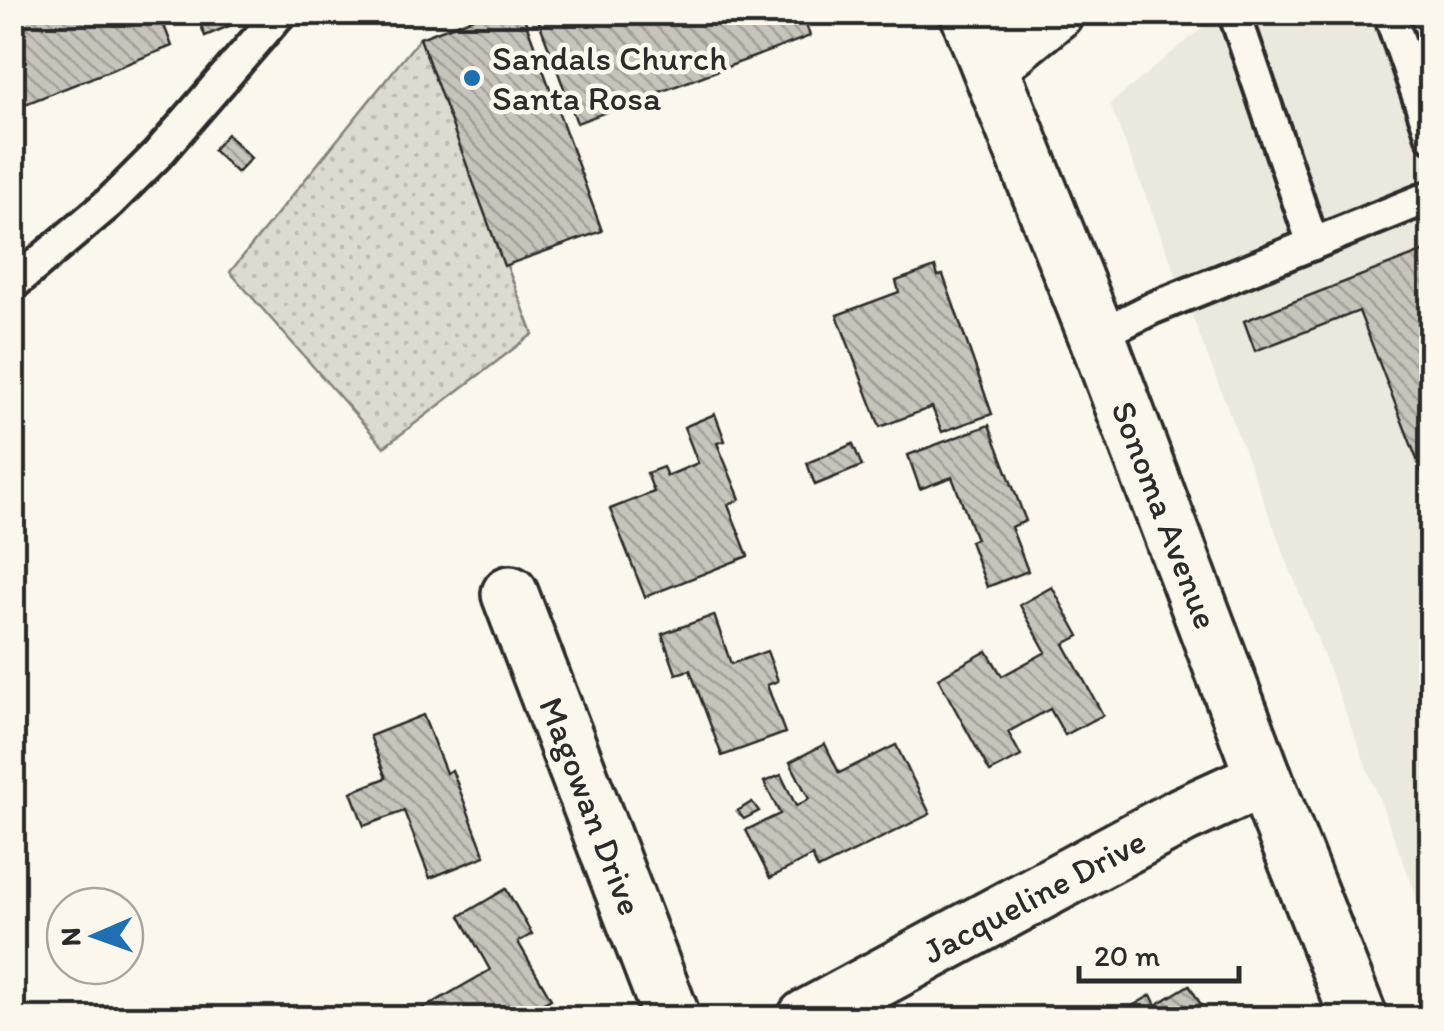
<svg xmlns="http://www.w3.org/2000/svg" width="1444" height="1031" font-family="Itim,sans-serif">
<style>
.built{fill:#ebe8de}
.grass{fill:url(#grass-dots);stroke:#84827e;stroke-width:2.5}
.building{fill:url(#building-back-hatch);stroke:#2b2b2b;stroke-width:2.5}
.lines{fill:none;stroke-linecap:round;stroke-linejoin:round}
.service-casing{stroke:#2b2b2b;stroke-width:38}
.minor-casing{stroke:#2b2b2b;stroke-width:62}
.tertiary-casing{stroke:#2b2b2b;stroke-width:62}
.service{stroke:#fbf7ec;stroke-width:30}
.minor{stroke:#fbf7ec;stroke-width:55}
.tertiary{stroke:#fbf7ec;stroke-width:55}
.poi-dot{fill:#1f6fb2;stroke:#fbf7ec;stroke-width:4}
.labels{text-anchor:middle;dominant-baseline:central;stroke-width:9;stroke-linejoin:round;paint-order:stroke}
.poi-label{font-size:35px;fill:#2b2b2b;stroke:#fbf7ec;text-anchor:start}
.street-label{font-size:35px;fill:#2b2b2b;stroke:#fbf7ec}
</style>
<defs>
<pattern id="grass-dots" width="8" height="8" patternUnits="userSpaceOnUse" patternTransform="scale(2.5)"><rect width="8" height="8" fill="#dddad0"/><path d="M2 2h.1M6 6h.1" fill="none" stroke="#bebbb3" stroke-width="1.8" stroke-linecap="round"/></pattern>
<pattern id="building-back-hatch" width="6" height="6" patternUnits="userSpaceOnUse" patternTransform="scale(2.5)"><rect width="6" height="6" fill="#c7c4bc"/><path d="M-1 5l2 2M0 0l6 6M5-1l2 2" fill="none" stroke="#a29f99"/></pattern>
</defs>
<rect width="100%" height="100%" fill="#fbf7ec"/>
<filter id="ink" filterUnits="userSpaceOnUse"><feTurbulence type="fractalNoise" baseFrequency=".01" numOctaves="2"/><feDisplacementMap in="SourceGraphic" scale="20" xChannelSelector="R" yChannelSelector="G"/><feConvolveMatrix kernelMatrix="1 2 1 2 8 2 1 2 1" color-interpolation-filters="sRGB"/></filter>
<g filter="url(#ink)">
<!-- built -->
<path class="built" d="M1220 13H1431V933L1110 104Z"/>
<!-- grass -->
<path class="grass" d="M420 38 533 334 384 447 230 272Z"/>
<!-- building -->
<g class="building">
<path d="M12 12H159L172 46 23 105 12 78Z"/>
<path d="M196 12H252L253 16 205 36Z"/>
<path d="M489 12H522L602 231 504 266 420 38Z"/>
<path d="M802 12 810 36 577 123 536 14Z"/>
<path d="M227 134 251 158 237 173 213 150Z"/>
<path d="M1432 248V498L1359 311 1255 351 1244 321Z"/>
<path d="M935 267 938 276 943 275 992 414 942 432 932 407 880 427 837 315 899 292 896 281Z"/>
<path d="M715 414 725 441 717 443 740 499 728 505 748 556 645 597 610 509 654 492 647 473 663 467 667 476 698 463 684 427Z"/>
<path d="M989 425 1026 521 1011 527 1028 571 987 587 970 541 976 539 952 477 920 489 908 455Z"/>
<path d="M853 444 862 466 815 485 807 463Z"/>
<path d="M1052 587 1079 636 1064 644 1103 715 1065 735 1050 709 1008 732 1021 756 990 772 938 678 987 651 1002 676 1046 652 1020 605Z"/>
<path d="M714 615 731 664 767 651 778 681 767 685 785 733 722 756 690 670 676 674 662 634Z"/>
<path d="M423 715 446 773 452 770 485 856 430 878 404 811 364 826 351 792 386 778 370 736Z"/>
<path d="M825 744 839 773 896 745 930 814 818 869 812 856 770 878 746 830 780 814 764 782 781 775 796 806 809 799 790 762Z"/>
<path d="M752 802 759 811 744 819 737 811Z"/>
<path d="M506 889 532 934 518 942 551 999 517 1018H407L490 970 460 916Z"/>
<path d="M1189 985 1209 1018H1112L1151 995 1156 1005Z"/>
</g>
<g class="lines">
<!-- service casing -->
<g class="service-casing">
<g id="service">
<path d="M1234 12 1313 244"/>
<path d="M1389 12 1432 136"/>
<path d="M12 285 110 202 157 155 281 12"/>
<path d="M1097 336 1153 308 1432 196"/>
</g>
</g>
<!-- minor casing -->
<g class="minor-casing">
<g id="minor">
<path d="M990 65 1055 12"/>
<path d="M510 594 672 1018"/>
<path d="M806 1018 1183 815 1264 778"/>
</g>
</g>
<!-- tertiary casing -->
<g class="tertiary-casing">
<path id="tertiary" d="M968 12 1097 336 1264 778 1359 1018"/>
</g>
<!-- service -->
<use href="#service" class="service"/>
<!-- minor -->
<use href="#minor" class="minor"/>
<!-- tertiary -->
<use href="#tertiary" class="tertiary"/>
</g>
</g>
<!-- markers -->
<circle class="poi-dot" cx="472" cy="78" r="10"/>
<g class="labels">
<!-- poi labels -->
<g class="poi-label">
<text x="492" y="58">Sandals Church<tspan x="492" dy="40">Santa Rosa</tspan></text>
</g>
<!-- street labels -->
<g class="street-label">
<text transform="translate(1165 515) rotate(69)">Sonoma Avenue</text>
<text transform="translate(591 806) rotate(69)">Magowan Drive</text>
<text transform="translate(1034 896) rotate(-28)">Jacqueline Drive</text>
</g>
</g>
<!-- margin -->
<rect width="1444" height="1031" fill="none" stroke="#fbf7ec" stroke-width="50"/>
<rect x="25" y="25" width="1394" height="981" fill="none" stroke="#2b2b2b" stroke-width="4" filter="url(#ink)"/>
<!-- north arrow -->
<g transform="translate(95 936) rotate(268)"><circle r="48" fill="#fbf7ec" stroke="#a8a59f" stroke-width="2.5"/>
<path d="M0-8L18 38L0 25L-18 38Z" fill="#1f6fb2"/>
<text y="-15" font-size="28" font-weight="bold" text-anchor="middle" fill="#2b2b2b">N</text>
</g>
<!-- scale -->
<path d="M1079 966v15h160v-15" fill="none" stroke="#2b2b2b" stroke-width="5"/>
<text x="1094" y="966" font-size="30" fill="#2b2b2b" stroke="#fbf7ec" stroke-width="8" paint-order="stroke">20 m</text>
</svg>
